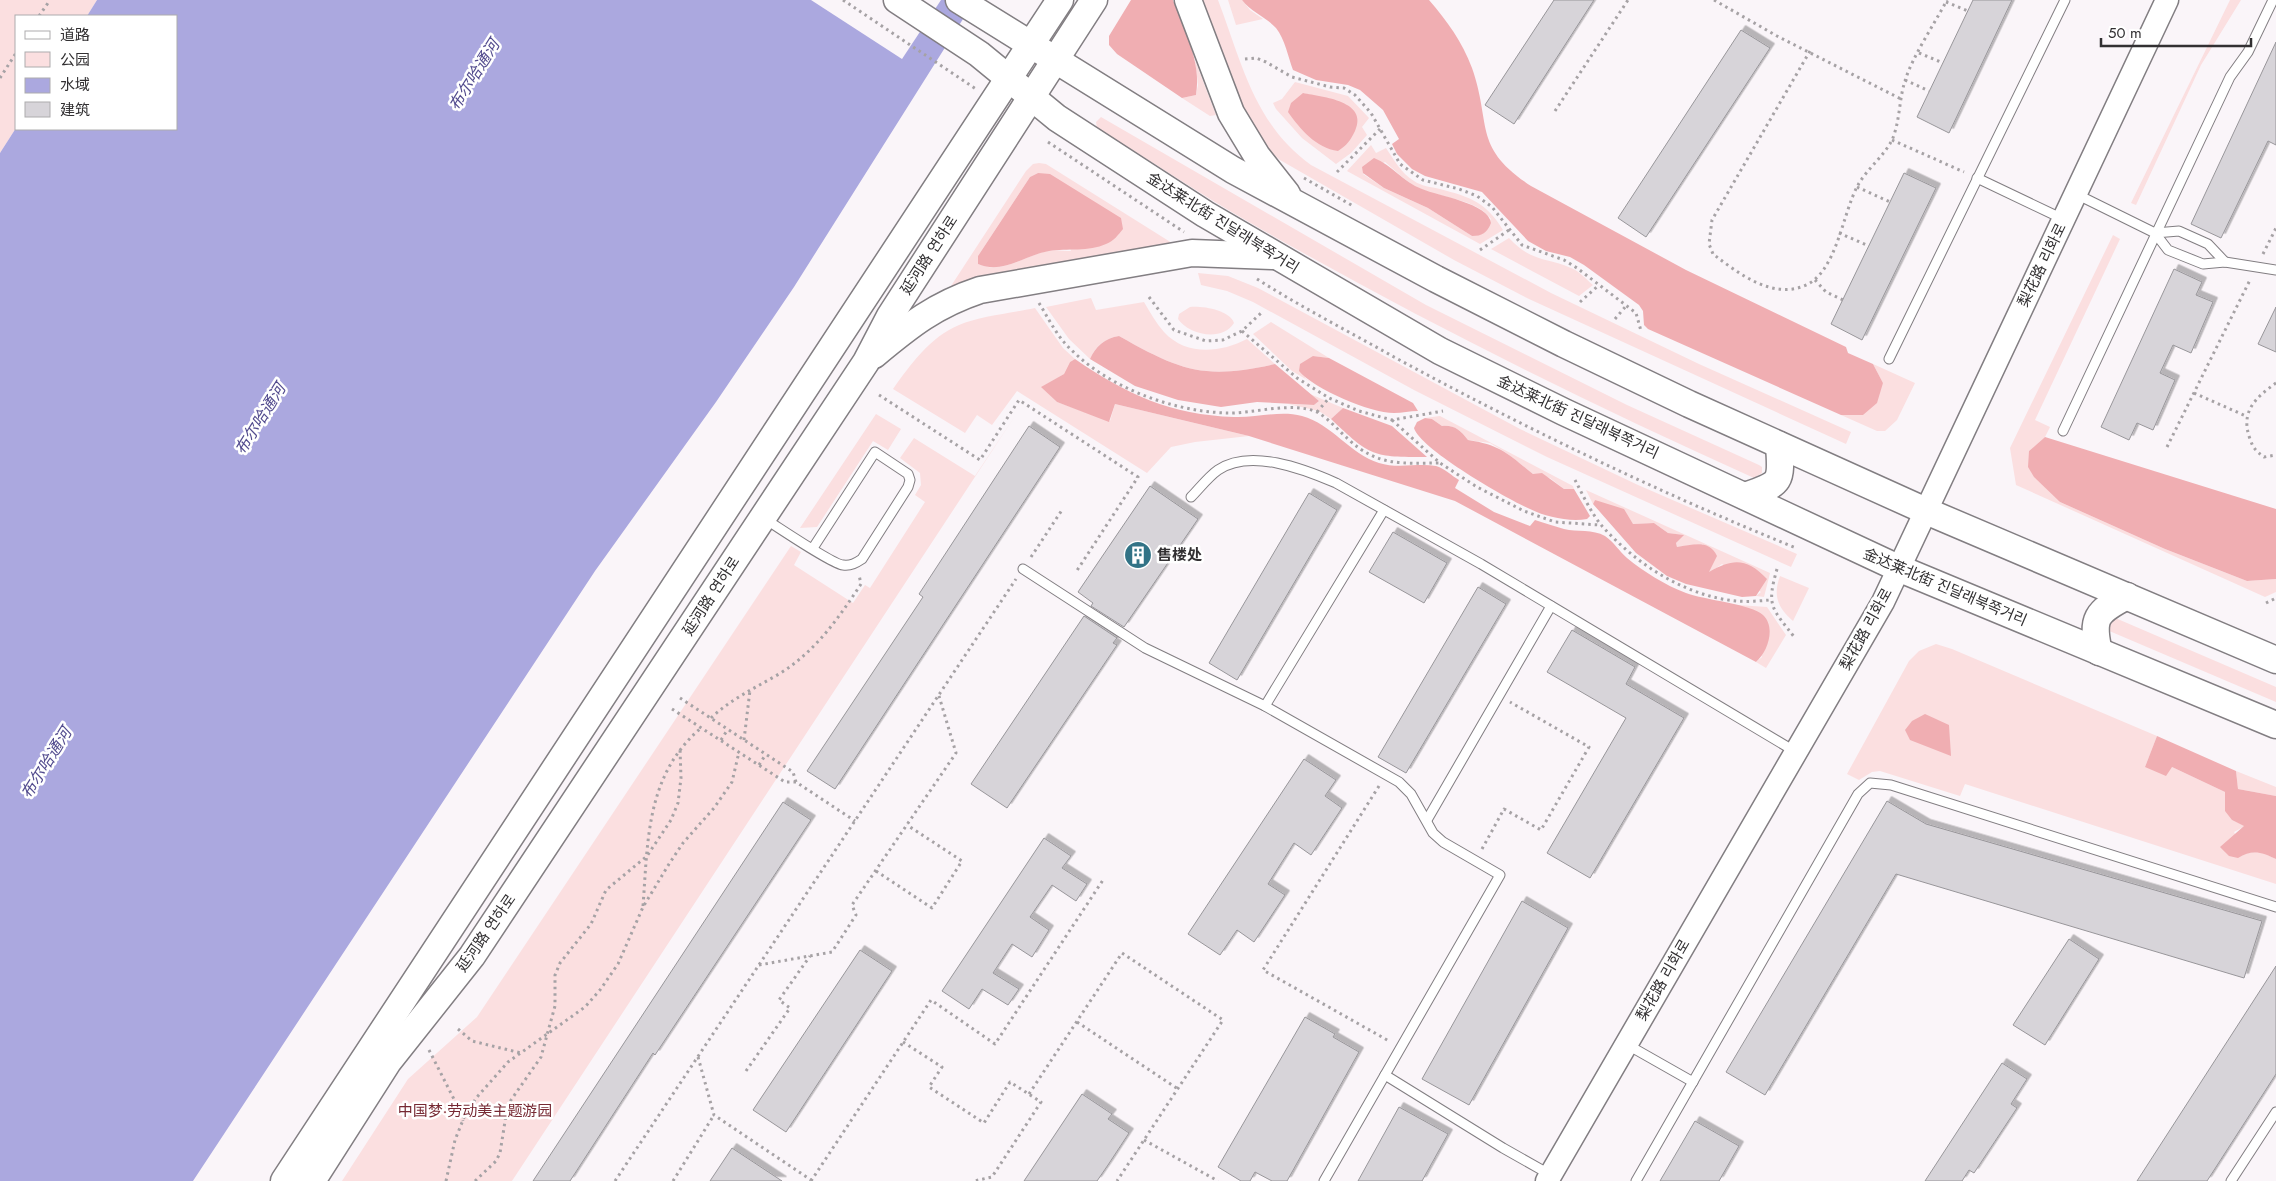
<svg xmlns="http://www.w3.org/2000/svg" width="2276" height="1181" font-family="Jost,'Noto Sans SC','Noto Sans KR',sans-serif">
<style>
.green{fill:#fbdfe0;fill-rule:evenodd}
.forest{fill:#f0aeb2}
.water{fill:#aba8df}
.pier{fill:#faf5f9}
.building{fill:#d7d4d9;stroke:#98969a;filter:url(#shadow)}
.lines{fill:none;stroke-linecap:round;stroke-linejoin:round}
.service-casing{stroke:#827e82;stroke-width:11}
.tertiary-casing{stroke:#827e82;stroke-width:25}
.secondary-casing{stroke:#827e82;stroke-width:29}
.path{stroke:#a6a2a5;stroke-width:3;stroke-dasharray:2.5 4;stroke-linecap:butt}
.service{stroke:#fff;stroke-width:9}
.tertiary{stroke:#fff;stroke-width:22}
.secondary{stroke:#fff;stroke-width:26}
.labels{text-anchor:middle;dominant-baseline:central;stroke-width:5;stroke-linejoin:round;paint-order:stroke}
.street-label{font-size:15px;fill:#323032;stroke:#fff}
.poi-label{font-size:15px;font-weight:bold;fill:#323032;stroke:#fff;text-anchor:start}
.park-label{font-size:15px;fill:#762933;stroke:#fff}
.water-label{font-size:16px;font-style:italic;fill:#524b8e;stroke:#fff}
</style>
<defs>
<filter id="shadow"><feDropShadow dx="4.5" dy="-4.5" stdDeviation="0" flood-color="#0004"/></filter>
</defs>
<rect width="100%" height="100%" fill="#faf5f9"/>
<!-- green -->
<g class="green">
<path d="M0 0H97L87 16H16V128L0 153Z"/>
<path d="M1202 0H1218C1242 63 1254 124 1311 165L1551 293 1699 364 1851 432 1846 444 1529 299 1454 260 1280 160C1240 128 1220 48 1202 0Z"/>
<path d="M1228 0H1242L1250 10 1263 19 1236 25Z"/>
<path d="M2230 0H2241L2201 65 2136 205 2131 203Z"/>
<path d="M1195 60 1216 115 1210 116 1182 98 1196 95 1198 85Z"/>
<path d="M1295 82 1348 96 1369 118 1362 127 1367 135 1351 153 1336 164 1302 138 1276 109 1273 103 1282 99Z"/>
<path d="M1101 117 1426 305 1627 405 1759 465 1762 467V473L1754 478C1583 401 1416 318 1254 225 1201 195 1150 160 1097 128L1096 122Z"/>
<path d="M1371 145 1376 153 1386 148C1394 160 1401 173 1414 181 1421 186 1431 187 1440 189 1470 197 1486 202 1503 230L1480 244 1347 171ZM1385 162C1396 171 1406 182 1419 188 1441 199 1476 198 1491 219L1472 236 1428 208 1384 188 1363 174Z"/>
<path d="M1039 163 1046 164 1172 243 1005 274 953 291 951 286 1026 171 1033 164ZM1038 173 1071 251C1064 251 1055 250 1047 251 1024 256 1002 275 978 264V256L1030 177Z"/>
<path d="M2113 235 2120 239 2035 420 2050 427 2045 437 2029 451 2060 502 2165 549 2247 581 2276 579V592L2265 597 2016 485 2010 448Z"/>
<path d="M1509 238C1533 263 1543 256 1571 268 1579 271 1586 279 1593 285L1579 296 1491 249Z"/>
<path d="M1198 273 1228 276 1258 288 1520 429 1638 485 1797 554 1791 567 1547 457 1414 390 1253 302 1227 291 1201 285Z"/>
<path d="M1091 298 1096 310 1144 302C1150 312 1156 323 1164 332 1186 356 1220 353 1247 339L1275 364C1204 380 1181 371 1119 336 1105 338 1095 347 1090 359L1069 339 1046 307Z"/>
<path d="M1190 307C1204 306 1229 310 1234 323 1222 342 1189 335 1178 319L1179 314Z"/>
<path d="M1035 308 1063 348 1075 359 1070 362 1064 374 1042 387 1057 402 1110 421 1115 404 1249 436 1195 442 1171 447 1147 473 1017 391 992 425 977 415 965 433 893 389C911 364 930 337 959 325 980 316 1012 313 1035 308Z"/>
<path d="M1271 322 1329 358 1313 356 1305 378 1314 384 1292 371 1253 334Z"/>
<path d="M1873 364 1915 383 1897 420 1885 431H1877L1841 415H1863L1883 383Z"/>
<path d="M1310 394 1343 408 1331 419 1319 411 1288 404 1314 405 1319 401Z"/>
<path d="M1017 413 512 1181H342L408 1079 477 1017 791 546 801 552 794 565 853 603 865 585 870 588 925 502 915 495 921 485 920 473 900 458 914 438 975 476Z"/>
<path d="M876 414 901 429 888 450 873 441 817 527 800 528Z"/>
<path d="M1440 416 1573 486 1574 489H1564L1550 478 1533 474 1505 452 1490 443 1468 440C1460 430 1455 425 1442 426L1432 419 1425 418Z"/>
<path d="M1586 490 1770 573 1764 597 1756 596 1761 592 1722 564 1709 573 1703 544 1677 547 1676 543 1683 535 1668 533 1654 523 1633 524 1595 500 1593 504Z"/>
<path d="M1780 576 1809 588 1793 621C1777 607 1773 595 1780 576Z"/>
<path d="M1738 605 1767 607 1786 635 1766 668 1756 662 1762 657Z"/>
<path d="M2113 617 2276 687V702L2107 630 2106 622Z"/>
<path d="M1936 644 1952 649 2157 736 2145 767H2172L2225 792 2232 820 2245 826 2234 832 2246 853 2261 852 2276 859V884L1965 784 1960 796 1880 771 1872 772 1859 780 1847 774 1909 661 1919 651Z"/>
<path d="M2236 771 2276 787V796L2238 789Z"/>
</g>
<!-- forest -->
<g class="forest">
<path d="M1131 0H1173C1184 30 1202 62 1196 95L1182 98 1117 54 1109 45V36Z"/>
<path d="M1242 0H1429C1447 21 1462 41 1472 68 1492 125 1472 147 1531 186L1686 270 1846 347 1848 353 1873 364 1883 383 1877 403 1863 415H1841L1648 329 1644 325 1643 311 1639 305 1584 265 1570 257 1546 251 1528 241 1482 192 1425 176 1412 169 1397 154 1392 144 1399 139 1383 110 1360 90 1348 85 1316 80 1293 70C1288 57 1285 39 1276 28 1266 17 1251 12 1242 0Z"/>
<path d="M1303 93C1323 97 1369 101 1355 131 1350 141 1347 145 1338 151 1316 148 1300 129 1288 112L1291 103Z"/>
<path d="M1374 158C1392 165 1403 182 1422 189 1438 196 1489 203 1491 223 1487 233 1482 236 1472 236L1428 208 1384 188 1363 173 1362 167Z"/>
<path d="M1038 173 1050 174 1121 218 1123 229C1118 235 1114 241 1106 244 1089 252 1067 248 1049 251 1025 255 1003 275 978 264V256L1030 177Z"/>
<path d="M1119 336C1181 371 1204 380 1275 364L1319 401 1314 405 1257 402 1221 407 1178 400 1135 386 1090 359C1095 347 1105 338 1119 336Z"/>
<path d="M1313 356 1329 358 1413 403 1418 411C1410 411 1402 413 1394 413 1370 413 1314 389 1299 371L1300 364Z"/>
<path d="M1075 359C1126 394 1171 415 1234 417 1256 418 1280 410 1302 416 1332 424 1350 454 1379 463 1397 469 1418 463 1436 466 1444 468 1452 476 1459 480L1455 488 1494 512 1530 526 1535 520C1544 523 1554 526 1564 529 1577 532 1593 529 1605 536 1614 542 1619 551 1627 558 1644 572 1665 585 1686 593 1704 600 1752 604 1763 615 1776 627 1768 652 1756 662L1455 501 1249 436 1115 404 1109 422 1057 402 1041 387 1064 374 1070 362Z"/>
<path d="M1343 408 1392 426 1427 457C1372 457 1371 457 1331 419Z"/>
<path d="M1425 418 1432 419 1442 426C1455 425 1460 430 1468 440 1501 445 1508 454 1533 474L1542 473 1564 489H1574L1590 516 1587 519C1569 522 1546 517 1530 509 1507 499 1420 449 1414 428L1417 422Z"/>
<path d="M2045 437 2276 509V579L2247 581 2165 549 2060 502 2034 477 2028 467 2029 451Z"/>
<path d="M1595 500 1624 509 1633 524 1654 523 1668 533 1684 535 1676 543 1677 547C1693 545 1709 539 1717 556L1709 572C1733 558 1747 558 1767 579L1756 596 1742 597 1686 584 1667 576 1636 553 1593 504Z"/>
<path d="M1925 714 1949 725 1951 756 1910 740 1905 730 1912 721Z"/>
<path d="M2157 736 2236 771 2238 789 2276 796V859C2262 852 2252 849 2238 858L2229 856 2220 847 2244 826 2232 820 2225 811V792L2172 767 2166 776 2145 767Z"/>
</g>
<!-- water -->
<path class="water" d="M97 0H975L794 287 716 402 595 571 193 1181H0V153L16 128 176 129V16H87Z"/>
<!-- pier -->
<path class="pier" d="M811 0H941L902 59Z"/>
<!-- building -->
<g class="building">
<path d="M1554 0H1594L1514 124 1485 105Z"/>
<path d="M1973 0H2012L1949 133 1917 117Z"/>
<path d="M1741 30 1770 48 1646 237 1618 218Z"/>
<path d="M2276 42V145L2268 141 2221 238 2191 224Z"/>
<path d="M1904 173 1936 188 1862 340 1831 324Z"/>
<path d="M2174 269 2202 282 2196 295 2213 302 2191 353 2173 345 2160 373 2175 380 2153 430 2137 423 2129 440 2101 427Z"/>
<path d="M2276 307V352L2258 344Z"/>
<path d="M1029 426 1060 447 835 789 807 771 923 597 919 594Z"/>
<path d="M1150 486 1198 519 1124 627 1091 606 1093 603 1078 592Z"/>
<path d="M1309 493 1337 510 1237 680 1209 663Z"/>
<path d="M1393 532 1447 563 1424 603 1369 572Z"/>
<path d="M1478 587 1506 604 1406 773 1378 757Z"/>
<path d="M1084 616 1117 638 1113 643 1117 645 1007 808 971 784Z"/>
<path d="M1572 630 1635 667 1626 684 1684 718 1590 878 1547 853 1626 718 1547 672Z"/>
<path d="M1304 759 1336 780 1325 796 1342 808 1311 855 1294 843 1268 884 1285 895 1254 942 1237 930 1220 955 1188 934Z"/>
<path d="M1887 801 1926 824 2262 921 2244 978 1896 874 1765 1095 1726 1072Z"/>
<path d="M783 802 811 820 655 1055 653 1053 570 1181H533Z"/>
<path d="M1044 838 1071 856 1062 868 1087 884 1076 901 1052 885 1030 917 1049 930 1032 957 1012 944 993 973 1019 989 1008 1005 982 989 969 1009 942 991Z"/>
<path d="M1522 901 1568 928 1469 1105 1422 1079Z"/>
<path d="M2069 939 2099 959 2045 1045 2013 1025Z"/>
<path d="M860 950 892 971 786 1132 753 1110Z"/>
<path d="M2276 966V1074L2207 1181H2137Z"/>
<path d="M1305 1017 1335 1034 1333 1037 1359 1052 1287 1181H1272L1255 1172 1250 1181H1241L1218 1167Z"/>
<path d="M2002 1063 2027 1079 2011 1104 2017 1108 1974 1173 1969 1170 1962 1181H1925Z"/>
<path d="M1082 1094 1112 1114 1108 1119 1129 1133 1108 1165 1097 1181H1024Z"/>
<path d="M1399 1107 1448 1134 1422 1181H1358Z"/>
<path d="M1695 1121 1739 1146 1719 1181H1660Z"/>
<path d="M732 1148 782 1181H710Z"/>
</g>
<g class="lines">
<!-- service casing -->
<g class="service-casing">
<g id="service">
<path d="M1977 178 2063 219"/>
<path d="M2076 194 2155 233 2168 250 2203 264 2225 262 2276 270"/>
<path d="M2155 233 2179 231 2208 244 2225 262"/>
<path d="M1889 359 2065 0"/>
<path d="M2063 431 2230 77 2248 52 2273 0"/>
<path d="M1191 497C1199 489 1208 477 1218 470 1250 448 1304 469 1336 483L1481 564 1796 752"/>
<path d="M765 519C778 527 832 564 843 565 851 566 856 563 862 559L908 487 910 480 908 474 875 452 813 548"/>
<path d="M1023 569 1145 648 1265 706 1399 782 1411 794 1433 833 1443 842 1500 875 1324 1181"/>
<path d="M1265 706 1384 510"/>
<path d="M1427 820 1551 606"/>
<path d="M1626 1044 1693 1082"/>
<path d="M1385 1075 1503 1148 1549 1174"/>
<path d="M1636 1181 1858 794 1870 783 1891 785 2276 907"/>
<path d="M2231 1181 2276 1112"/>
</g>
</g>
<!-- tertiary casing -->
<g class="tertiary-casing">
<path id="tertiary" d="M1547 1181 1883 602 2167 0"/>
</g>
<!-- secondary casing -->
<g class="secondary-casing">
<g id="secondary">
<path d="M897 0 979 54 1057 118 1205 214 1440 351 1564 412 1898 568 2276 725"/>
<path d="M959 0 1233 170 1436 279 1564 344 1689 404 1926 511 2276 660"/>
<path d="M1188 0 1231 113 1257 156 1287 194"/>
<path d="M874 355C910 325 935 305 980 290L1192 253 1272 256"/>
<path d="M1745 496C1781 483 1782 484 1779 445"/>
<path d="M2099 652C2091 618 2096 612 2127 596"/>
<path d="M284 1181 1060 0"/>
<path d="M312 1181 388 1062 472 956 866 362 890 316 1094 0"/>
</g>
</g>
<!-- path -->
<g class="path">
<path d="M843 0 976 89"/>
<path d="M1714 0 1777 36 1901 99"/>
<path d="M1946 2 1968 11"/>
<path d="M39 16 50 0"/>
<path d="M1810 51 1712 220 1709 244 1713 254C1738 273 1771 299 1804 286 1837 273 1842 214 1858 185 1867 169 1884 156 1892 140 1900 122 1899 99 1905 81 1912 57 1935 23 1947 0"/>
<path d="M1919 53 1943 63"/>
<path d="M1245 59 1256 58 1266 62 1292 77 1330 87 1344 88 1355 95 1371 113 1400 164 1423 180 1459 189 1477 196 1492 207 1522 245 1564 260 1577 268 1636 313 1641 331"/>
<path d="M0 78 16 53"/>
<path d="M1905 80 1929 91"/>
<path d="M1555 111 1628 0"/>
<path d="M1892 140 1964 172"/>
<path d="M1048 142 1184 232"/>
<path d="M1337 172 1380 129"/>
<path d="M1304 178 1353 206"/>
<path d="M1857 187 1890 202"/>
<path d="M1839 233 1869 246"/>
<path d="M1480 250 1509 230"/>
<path d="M2263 254 2276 228"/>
<path d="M1257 279C1301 307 1348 331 1394 357 1525 428 1658 492 1796 548"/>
<path d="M1815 280 1826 292 1843 300"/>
<path d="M1149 297 1174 330 1206 341 1223 340 1242 331 1261 313"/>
<path d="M1580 302 1599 285"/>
<path d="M1039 303C1047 316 1054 330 1063 341 1101 385 1169 411 1226 413 1253 414 1291 401 1317 412 1328 418 1339 431 1348 439 1378 467 1402 463 1440 463"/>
<path d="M1615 319 1626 306"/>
<path d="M1242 331 1297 378 1329 398 1359 411 1392 420 1443 411"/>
<path d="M2276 383C2255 398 2240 412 2250 439 2253 448 2256 451 2264 457L2276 455"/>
<path d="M2194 393 2246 416"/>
<path d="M879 395 980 460 1019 400 1138 477 1076 572"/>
<path d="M1317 412 1329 398"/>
<path d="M1392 420 1440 463 1477 487 1524 511 1555 522 1600 525"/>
<path d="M2167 447 2250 280"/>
<path d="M1575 480C1583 495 1591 513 1602 526 1636 564 1685 596 1736 601 1747 602 1759 601 1770 600"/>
<path d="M1031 557 1062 510"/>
<path d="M1777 569C1766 607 1772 608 1795 638"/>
<path d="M2266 603 2276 598"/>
<path d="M680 698 793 772 796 782"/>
<path d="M672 709 785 782H796L855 821"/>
<path d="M711 718C731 699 755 688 779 674 815 652 838 619 861 584L859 575"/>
<path d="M721 740 728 729"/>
<path d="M744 740 750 690"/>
<path d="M759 765 766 754"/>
<path d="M1379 786 1263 970 1389 1041"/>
<path d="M1482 849 1504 809 1541 830 1589 747 1510 702"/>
<path d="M876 871 932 908 962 861 907 825"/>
<path d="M643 906C648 840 646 775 701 728"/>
<path d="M759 965 832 952 856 915 852 905 956 753 939 696"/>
<path d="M1077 1022 1178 1089"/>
<path d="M458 1029 472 1041 521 1053"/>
<path d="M903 1042 942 1067 929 1087 984 1123 1010 1082 1041 1102 992 1177 974 1181"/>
<path d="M429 1050 459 1109 463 1121"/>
<path d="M698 1057 714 1115 811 1180"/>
<path d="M746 1071 790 1008 779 1000 810 956"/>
<path d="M1029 1094 1122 953 1223 1020 1117 1181"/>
<path d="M1144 1140 1218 1181"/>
<path d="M446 1181 455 1140 465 1115 477 1097 508 1062 585 1007 600 990 618 964 643 907 669 864 683 843 714 808 732 782 739 752"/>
<path d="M475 1181 496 1161 500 1153 507 1109 511 1100 541 1057 555 1006V975L560 963 591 924 606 890 647 856 671 820 678 803 681 778 680 749"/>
<path d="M615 1181 1016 579"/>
<path d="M673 1181 714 1115"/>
<path d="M811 1181 931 1000 995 1044 1103 880"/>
</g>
<!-- service -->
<use href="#service" class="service"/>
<!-- tertiary -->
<use href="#tertiary" class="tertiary"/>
<!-- secondary -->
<use href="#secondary" class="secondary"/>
</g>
<!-- icons -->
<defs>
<g id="building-disc" transform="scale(1.4375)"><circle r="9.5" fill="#327386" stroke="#fff"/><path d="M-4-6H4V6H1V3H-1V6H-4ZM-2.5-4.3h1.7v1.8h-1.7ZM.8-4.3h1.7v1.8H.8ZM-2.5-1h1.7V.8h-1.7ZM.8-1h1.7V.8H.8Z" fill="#fff"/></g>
</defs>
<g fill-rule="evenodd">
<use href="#building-disc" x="1138" y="555"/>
</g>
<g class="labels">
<!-- street labels -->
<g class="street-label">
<text transform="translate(1223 223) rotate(32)">金达莱北街 진달래북쪽거리</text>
<text transform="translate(929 255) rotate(-57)">延河路 연하로</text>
<text transform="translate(2042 265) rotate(-64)">梨花路 리화로</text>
<text transform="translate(1578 417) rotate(25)">金达莱北街 진달래북쪽거리</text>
<text transform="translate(1945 587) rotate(23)">金达莱北街 진달래북쪽거리</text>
<text transform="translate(711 596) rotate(-57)">延河路 연하로</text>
<text transform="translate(1866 629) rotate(-61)">梨花路 리화로</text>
<text transform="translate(486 933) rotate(-55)">延河路 연하로</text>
<text transform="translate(1663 980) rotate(-60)">梨花路 리화로</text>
</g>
<!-- poi labels -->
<g class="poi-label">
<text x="1157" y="555">售楼处</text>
</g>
<!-- park labels -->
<g class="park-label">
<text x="475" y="1111">中国梦·劳动美主题游园</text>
</g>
<!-- water labels -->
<g class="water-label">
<text transform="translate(474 75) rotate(-58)">布尔哈通河</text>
<text transform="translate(260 419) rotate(-58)">布尔哈通河</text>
<text transform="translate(46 763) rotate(-58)">布尔哈通河</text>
</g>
</g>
<!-- legend -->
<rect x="15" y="15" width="162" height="115" fill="#ffffff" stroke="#adacad"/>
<rect x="25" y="31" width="25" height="8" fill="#ffffff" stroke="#adacad"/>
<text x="60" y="40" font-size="15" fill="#323032">道路</text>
<rect x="25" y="52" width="25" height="15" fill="#fbdfe0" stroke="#adacad"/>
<text x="60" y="65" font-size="15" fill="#323032">公园</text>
<rect x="25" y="78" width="25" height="15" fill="#aba8df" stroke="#adacad"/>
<text x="60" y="90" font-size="15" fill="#323032">水域</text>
<rect x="25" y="102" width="25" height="15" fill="#d7d4d9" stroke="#adacad"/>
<text x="60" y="115" font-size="15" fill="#323032">建筑</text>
<!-- scale -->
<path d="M2101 38v8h150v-8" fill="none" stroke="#323032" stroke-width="2.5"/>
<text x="2108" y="38" font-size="15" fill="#323032" stroke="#ffffff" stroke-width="4" paint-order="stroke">50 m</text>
</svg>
